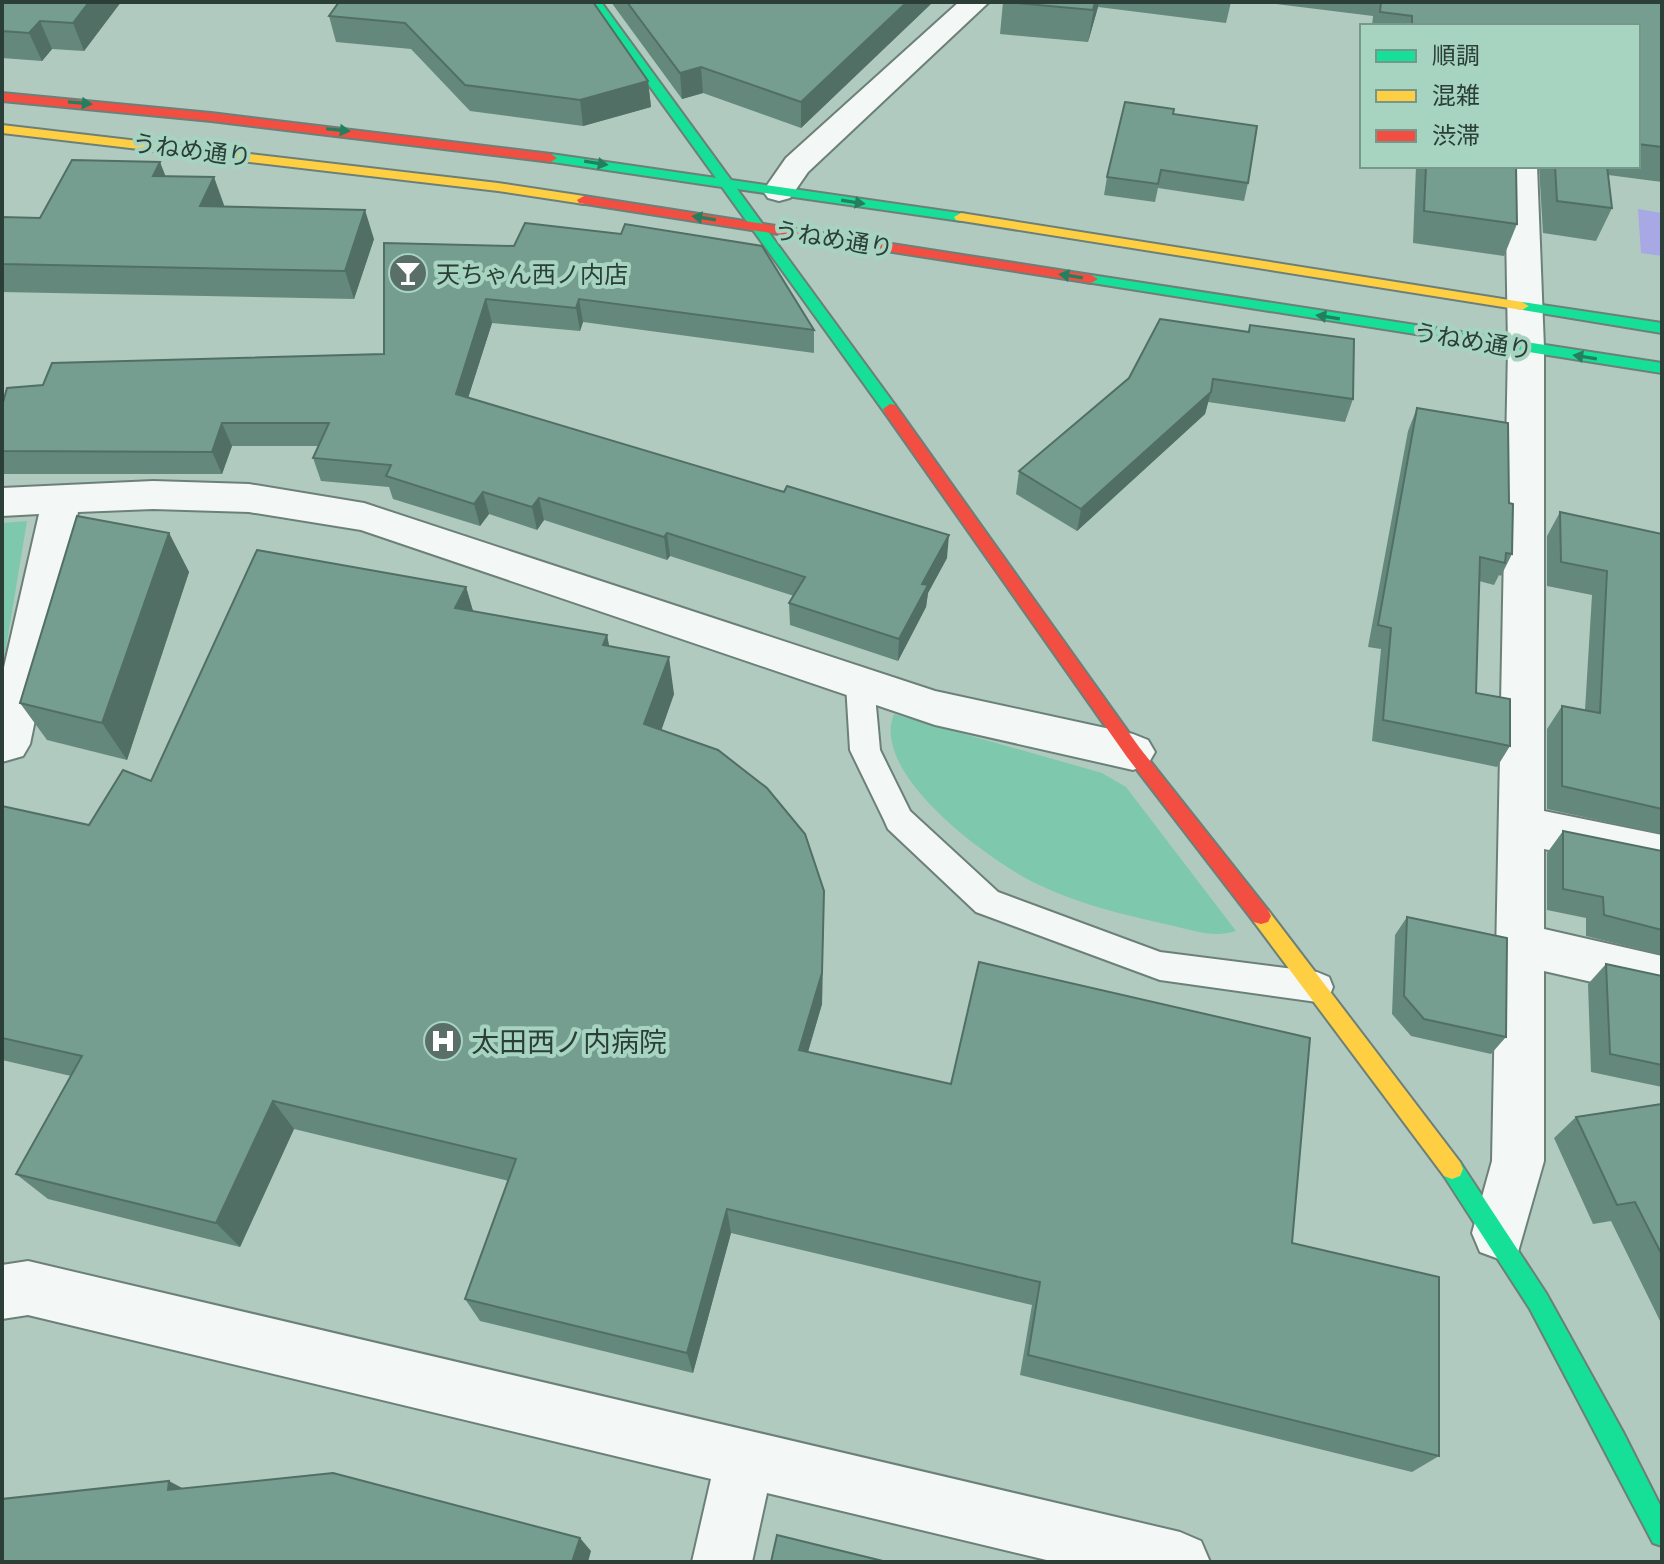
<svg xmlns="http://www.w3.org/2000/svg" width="1664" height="1564" font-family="Barlow,'Noto Sans JP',sans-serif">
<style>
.green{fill:#7ec8ae}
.water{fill:#a8a8e5}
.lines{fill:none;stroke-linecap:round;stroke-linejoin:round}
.lane-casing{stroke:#6c8079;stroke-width:4}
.street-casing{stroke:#6c8079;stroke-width:4}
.fast-casing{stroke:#6c8079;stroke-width:4}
.slow-casing{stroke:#6c8079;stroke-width:4}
.jam-casing{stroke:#6c8079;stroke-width:4}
.lane{fill:#f3f7f5;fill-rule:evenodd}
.street{fill:#f3f7f5;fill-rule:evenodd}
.fast{fill:#16e098;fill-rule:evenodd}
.slow{fill:#ffcf43;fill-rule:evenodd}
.jam{fill:#f24e42;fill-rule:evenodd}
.wall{fill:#65887d}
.shaded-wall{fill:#526f66}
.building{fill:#759e91;stroke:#526f66;stroke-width:2}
.oneway{fill:#237f5e}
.labels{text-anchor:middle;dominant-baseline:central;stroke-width:8;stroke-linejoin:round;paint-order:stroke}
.far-street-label{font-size:24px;fill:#2b3e37;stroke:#a6d4c1}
.far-poi-label{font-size:24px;fill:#2b3e37;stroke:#a6d4c1;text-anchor:start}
.poi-label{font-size:28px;fill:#2b3e37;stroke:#a6d4c1;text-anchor:start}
</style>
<rect width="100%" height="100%" fill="#b0cabf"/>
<!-- green -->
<g class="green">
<path d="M27 521 2 672V523Z"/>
<path d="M894 714 1102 773 1126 787 1236 931C1213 939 1189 929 1165 924 1121 914 1078 904 1037 884 991 862 869 774 894 714Z"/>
</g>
<!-- water -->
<path class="water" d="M1638 209 1662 213V256L1641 253Z"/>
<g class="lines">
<!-- lane casing -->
<g class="lane-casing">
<path id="lane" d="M860 673 870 676 874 684 880 750 910 811 998 892 1160 952 1317 972 1329 977 1333 987 1329 997 1317 1002 1160 980 976 912 888 829 884 820 850 750 846 684 850 676Z"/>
</g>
<!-- street casing -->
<g class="street-casing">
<g id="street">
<path d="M959 2H989L808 172 790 198 779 201 768 198 763 191 786 158Z"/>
<path d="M1505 166H1537L1544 348V811L1662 835V873L1544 849V929L1662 956V998L1544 971V1161L1518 1252 1499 1259 1480 1252 1472 1233 1492 1161 1508 348Z"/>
<path d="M153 481 249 484 364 503 935 691 1133 734 1148 740 1155 752 1148 764 1133 770 935 725 361 530 249 512 153 509 78 512 30 744 23 756 2 762V676L39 514 2 516V488Z"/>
<path d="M28 1261 1180 1532 1201 1541 1210 1562H1055L767 1493 752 1562H692L711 1479 28 1315 2 1319V1265Z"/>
</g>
</g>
<!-- fast casing -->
<g class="fast-casing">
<g id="fast">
<path d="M589 2H601L731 180 966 214 968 217 961 221 737 189 895 405V413H885L722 187 546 161V155L551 154 716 178Z"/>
<path d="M1091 275 1662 363V373L1086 282 1084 279Z"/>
<path d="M1522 302 1662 323V333L1517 309 1515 306Z"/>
<path d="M1452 1159 1460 1162 1546 1293 1623 1432 1662 1509V1546L1653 1543 1530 1309 1444 1176 1441 1169 1444 1162Z"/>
</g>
</g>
<!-- slow casing -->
<g class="slow-casing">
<g id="slow">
<path d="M2 125 498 183 584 196 591 200 584 204 498 191 2 133Z"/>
<path d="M961 213 1522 302 1529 306 1522 310 956 220 954 217Z"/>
<path d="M1261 908 1268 910 1460 1162 1463 1169 1460 1176 1452 1179 1444 1176 1254 922 1251 916 1254 910Z"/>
</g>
</g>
<!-- jam casing -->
<g class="jam-casing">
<g id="jam">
<path d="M2 93 211 113 551 154 557 158 551 162 211 121 2 101Z"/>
<path d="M584 196 1091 275 1098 279 1091 283 579 203 577 200Z"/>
<path d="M890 404 895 405 1139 747 1268 910 1271 916 1268 922 1261 924 1254 922 1127 757 885 413 883 409Z"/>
</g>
</g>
<!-- lane -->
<use href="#lane" class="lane"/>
<!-- street -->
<use href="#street" class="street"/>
<!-- fast -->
<use href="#fast" class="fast"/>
<!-- slow -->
<use href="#slow" class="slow"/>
<!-- jam -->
<use href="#jam" class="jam"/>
</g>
<!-- wall -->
<g class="wall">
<path d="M2 2H121L84 51 52 49 42 61 2 58Z"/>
<path d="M339 2 648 81 651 107 583 126 470 111 411 49 336 42 329 16Z"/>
<path d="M611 2H933L801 128 703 93 682 99Z"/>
<path d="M1003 2H1231L1226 23 1098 7 1088 42 1000 34Z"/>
<path d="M1260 2H1662V182L1608 175 1612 208 1596 241 1543 233 1539 166H1638V26H1372L1373 16Z"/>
<path d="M1173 114 1248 183 1244 201 1158 188 1155 202 1104 195 1107 177Z"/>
<path d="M1416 166H1516L1517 224 1504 256 1413 243Z"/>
<path d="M165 176 224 205V207L374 239 354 299 2 292V217L40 218Z"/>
<path d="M621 234 814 330V353L583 322 580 331 492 323 468 398 947 558 928 593 926 607 898 661 790 625 789 603 794 596 670 556 667 560 544 520 537 530 489 514 480 526 393 499 389 487 321 481 313 458 319 446H232L222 474H3L2 473V406L43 385 384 354 514 246Z"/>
<path d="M1250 325 1353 399 1345 422 1208 402 1205 414 1077 531 1016 494 1019 471 1248 332Z"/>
<path d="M1417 408 1509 503 1512 554 1501 576 1499 575 1494 585 1479 581 1476 693 1510 746 1497 767 1372 741 1381 649 1368 647 1408 431Z"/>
<path d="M1560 512 1662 534V834L1547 809V729L1562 706 1585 710 1592 595 1547 586V536Z"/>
<path d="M169 533 189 572 127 760 47 740 20 703Z"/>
<path d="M466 587 473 611 607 635 609 646 674 694 661 730 824 891 822 1004 808 1052 1292 1243 1439 1456 1412 1472 1020 1375 1032 1305 731 1233 693 1373 480 1321 465 1299 509 1181 294 1129 240 1247 48 1199 16 1174 71 1076 2 1060V806L89 825 151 781Z"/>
<path d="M1563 831 1662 851V955L1586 936V918L1547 910V853Z"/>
<path d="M1407 917 1506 1037 1491 1054 1411 1036 1392 1014 1395 935Z"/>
<path d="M1606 964 1662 976V1087L1591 1072 1588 984Z"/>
<path d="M1662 1104V1325L1611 1221 1593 1224 1554 1138 1576 1117Z"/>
</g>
<!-- shaded-wall -->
<g class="shaded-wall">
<path d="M89 2H121L84 51 73 23Z"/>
<path d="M907 2H933L801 128V102Z"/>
<path d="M1095 2H1099L1098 7 1088 42Z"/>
<path d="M40 21 52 49 42 61 29 33Z"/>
<path d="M701 67 703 93 682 99 680 73Z"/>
<path d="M648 81 651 107 583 126 580 100Z"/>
<path d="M160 162 171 190 153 176Z"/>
<path d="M214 177 224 205 211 235 200 206Z"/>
<path d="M365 210 374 239 354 299 345 271Z"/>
<path d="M486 299 492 323 462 417 456 394Z"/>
<path d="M579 299 583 322 580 331 576 308Z"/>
<path d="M1211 392 1205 414 1077 531 1081 509Z"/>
<path d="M222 423 232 446 222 474 212 452Z"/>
<path d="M483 492 489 514 480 526 474 504Z"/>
<path d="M539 498 544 520 537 530 532 507Z"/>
<path d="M169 533 189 572 127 760 102 723Z"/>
<path d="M667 533 670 556 667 560 664 537Z"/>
<path d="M949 535 947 558 928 593 926 607 898 661 899 639 922 584Z"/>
<path d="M466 587 477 625 455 608Z"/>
<path d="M607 635 614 672 603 645Z"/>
<path d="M669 657 674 694 651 760 644 724Z"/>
<path d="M824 891 822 1004 800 1079 799 1050Z"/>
<path d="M273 1101 294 1129 240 1247 216 1223Z"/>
<path d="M727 1209 731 1233 693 1373 687 1353Z"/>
<path d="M169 1481 199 1497 168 1490Z"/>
<path d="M580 1538 591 1551 588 1562H572Z"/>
</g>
<!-- building -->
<g class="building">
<path d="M2 2H89L73 23 40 21 29 33 2 31Z"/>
<path d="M339 2H593L648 81 580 100 465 85 405 23 329 16Z"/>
<path d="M627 2H907L801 102 701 67 680 73Z"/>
<path d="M1006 2H1095L1093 10Z"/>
<path d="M1381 2H1662V147L1638 144V26H1412V16L1380 12Z"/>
<path d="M1125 102 1174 109 1173 114 1257 126 1248 183 1161 170 1158 184 1107 177Z"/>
<path d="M72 160 160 162 153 176 214 177 200 206 365 210 345 271 2 264V217L40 218Z"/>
<path d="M1426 166H1516L1517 224 1424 211Z"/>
<path d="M1555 166H1607L1612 208 1557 201Z"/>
<path d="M525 223 621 234 625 224 762 246 814 330 579 299 576 308 486 299 456 394 784 492 787 486 949 535 922 584 928 585 899 639 789 603 805 577 667 533 664 537 539 498 532 507 483 492 474 504 386 476 391 465 313 458 329 423H222L212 452 2 451V406L7 388 43 385 52 363 384 354V243L514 246Z"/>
<path d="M1160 319 1249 332 1250 325 1354 339 1353 399 1213 379 1211 392 1081 509 1019 471 1129 378Z"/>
<path d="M1417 408 1508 423 1509 503 1513 504 1512 554 1506 553 1505 563 1480 557 1476 693 1510 699V746L1383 720 1391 628 1378 625Z"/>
<path d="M1560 512 1662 534V809L1562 786V706L1600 713 1607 571 1561 562Z"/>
<path d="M77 516 169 533 102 723 20 703Z"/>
<path d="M257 550 466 587 455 608 607 635 603 645 669 657 644 724 718 750 767 788 805 834 824 891 822 973 799 1050 951 1084 979 962 1310 1038 1292 1243 1439 1277V1456L1028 1355 1040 1282 727 1209 687 1353 465 1299 516 1159 273 1101 216 1223 16 1174 82 1056 2 1038V806L89 825 123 770 151 781Z"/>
<path d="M1563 831 1662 851V930L1604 915 1603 897 1563 889Z"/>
<path d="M1407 917 1507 938 1506 1037 1424 1019 1404 996Z"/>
<path d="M1606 964 1662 976V1065L1610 1054Z"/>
<path d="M1662 1104V1255L1635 1202 1617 1205 1576 1117Z"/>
<path d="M333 1473 580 1538 572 1562H2V1499L169 1481 168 1490Z"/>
<path d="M777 1535 887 1562H771Z"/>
</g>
<!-- one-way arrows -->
<defs><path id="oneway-solid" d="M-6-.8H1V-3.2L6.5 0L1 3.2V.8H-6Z" transform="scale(2)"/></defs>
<g class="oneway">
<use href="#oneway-solid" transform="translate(80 103) rotate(5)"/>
<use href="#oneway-solid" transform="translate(338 130) rotate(6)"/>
<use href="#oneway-solid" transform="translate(596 163) rotate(9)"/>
<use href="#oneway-solid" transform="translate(853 202) rotate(9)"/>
<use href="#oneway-solid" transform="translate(704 218) rotate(-171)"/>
<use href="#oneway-solid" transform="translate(1071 276) rotate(-171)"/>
<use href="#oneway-solid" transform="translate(1328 317) rotate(-171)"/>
<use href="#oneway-solid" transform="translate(1585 357) rotate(-171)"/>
</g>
<!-- icons -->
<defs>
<g id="bar-disc" transform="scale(2)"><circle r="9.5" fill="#5a6f67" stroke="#a6d4c1"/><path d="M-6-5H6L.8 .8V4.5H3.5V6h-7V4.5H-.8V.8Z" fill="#fff"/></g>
<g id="hospital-disc" transform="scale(2)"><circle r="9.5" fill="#5a6f67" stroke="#a6d4c1"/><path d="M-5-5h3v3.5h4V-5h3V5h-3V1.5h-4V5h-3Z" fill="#fff"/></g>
</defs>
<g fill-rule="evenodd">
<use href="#bar-disc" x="408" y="273"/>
<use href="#hospital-disc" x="443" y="1041"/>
</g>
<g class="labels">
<!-- far-street labels -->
<g class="far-street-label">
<text transform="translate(192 149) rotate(7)">うねめ通り</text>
<text transform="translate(834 238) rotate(9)">うねめ通り</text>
<text transform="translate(1473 340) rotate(9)">うねめ通り</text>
</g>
<!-- far-poi labels -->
<g class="far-poi-label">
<text x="436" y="273">天ちゃん西ノ内店</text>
</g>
<!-- poi labels -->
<g class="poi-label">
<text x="471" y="1041">太田西ノ内病院</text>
</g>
</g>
<!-- border -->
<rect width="1664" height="1564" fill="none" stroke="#2b3e37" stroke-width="8"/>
<!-- legend -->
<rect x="1360" y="24" width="280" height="144" fill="#a6d4c1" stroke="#75988a" stroke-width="2"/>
<rect x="1376" y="50" width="40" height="12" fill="#16e098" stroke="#75988a" stroke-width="2"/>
<text x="1432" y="64" font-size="24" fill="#2b3e37">順調</text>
<rect x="1376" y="90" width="40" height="12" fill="#ffcf43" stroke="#75988a" stroke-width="2"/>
<text x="1432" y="104" font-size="24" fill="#2b3e37">混雑</text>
<rect x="1376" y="130" width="40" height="12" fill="#f24e42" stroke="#75988a" stroke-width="2"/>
<text x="1432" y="144" font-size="24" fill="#2b3e37">渋滞</text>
</svg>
